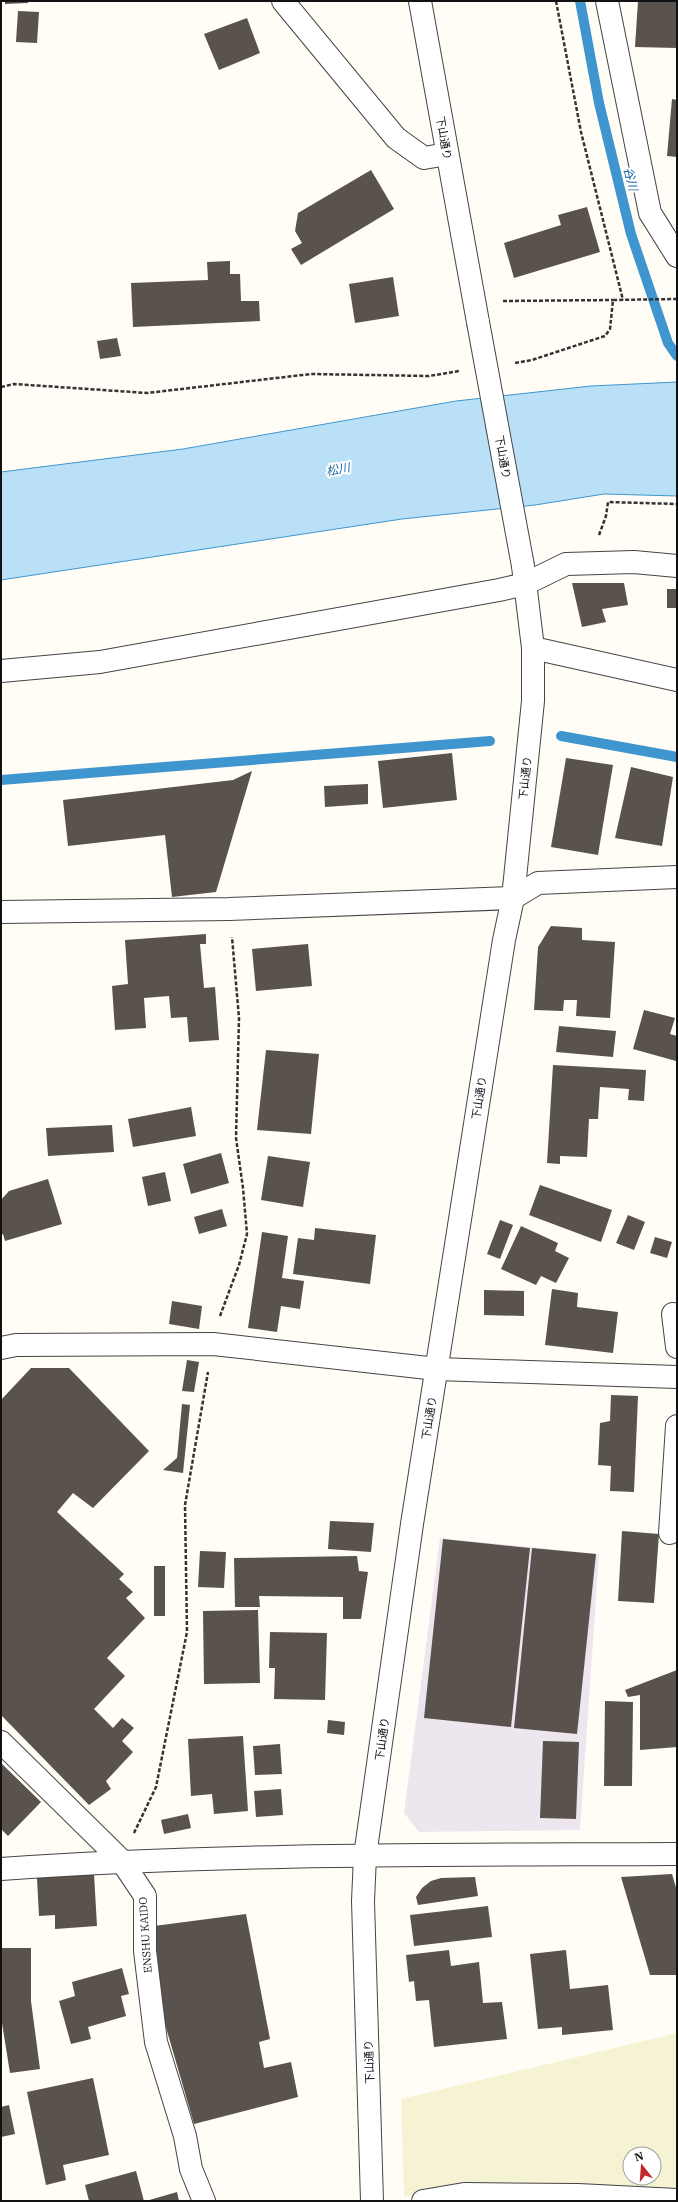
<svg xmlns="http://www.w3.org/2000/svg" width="678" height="2202" font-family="'IBM Plex Serif','Noto Sans JP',serif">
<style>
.industrial{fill:#eee6ef}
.farmland{fill:#f6f3d4;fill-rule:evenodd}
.water{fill:#b9e0f7;stroke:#3f96cf}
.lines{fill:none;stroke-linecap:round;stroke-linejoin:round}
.stream{stroke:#3f96cf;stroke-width:10}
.building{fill:#5a524d}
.minor-casing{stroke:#444;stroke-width:24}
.path{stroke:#333;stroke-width:2.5;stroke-dasharray:4 2;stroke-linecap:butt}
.minor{stroke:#fff;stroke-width:22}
.minor-bridge-casing{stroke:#444;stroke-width:24;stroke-linecap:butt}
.minor-bridge{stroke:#fff;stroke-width:22}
.labels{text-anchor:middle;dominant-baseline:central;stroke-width:4;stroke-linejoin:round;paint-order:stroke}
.street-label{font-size:11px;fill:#111;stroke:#fff}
.water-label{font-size:12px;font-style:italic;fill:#1768a6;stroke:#fff}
</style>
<rect width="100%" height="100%" fill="#fffdf5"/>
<!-- industrial -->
<path class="industrial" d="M440 1538 599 1554 580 1830 419 1832 404 1813Z"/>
<!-- farmland -->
<path class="farmland" d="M677 2033V2189L466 2187 404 2197 401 2099ZM630 2154H654V2178H630Z"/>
<!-- water -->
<path class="water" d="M677 382V496L604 494 535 505 402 519 1 580V472L183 449 456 401 591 386Z"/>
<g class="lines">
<!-- stream -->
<g class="stream">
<path d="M580 1 599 103 631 234 668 343 677 356"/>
<path d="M561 736 677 757"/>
<path d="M1 780 490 741"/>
</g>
</g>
<!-- building -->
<g class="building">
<path d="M5 1H28V3L5 4Z"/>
<path d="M638 1H677V48L635 47Z"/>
<path d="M18 11 39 12 37 43 16 42Z"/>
<path d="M247 18 260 53 219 70 204 34Z"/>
<path d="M672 99 677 100V157L667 156Z"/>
<path d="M371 170 394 209 301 265 291 249 302 243 295 231 298 213Z"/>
<path d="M587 207 600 252 514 278 504 243 561 225 558 215Z"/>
<path d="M230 261V274H240L241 301H259L260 321 133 327 131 283 208 280 207 262Z"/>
<path d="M393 277 399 316 355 323 349 284Z"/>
<path d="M117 338 121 356 100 359 97 341Z"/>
<path d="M572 583H624L628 605 602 609 606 622 582 627Z"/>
<rect x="667" y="589" width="10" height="19"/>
<path d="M452 753 457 800 383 808 378 761Z"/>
<path d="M566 758 613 765 598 855 551 847Z"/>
<path d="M631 767 673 777 662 846 615 838Z"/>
<path d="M252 771 216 892 172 897 165 835 68 846 63 800 233 780Z"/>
<path d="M368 784V804L325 807 324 786Z"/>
<path d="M551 926 582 928V940L615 942 610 1018 576 1016 577 1000H564L563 1011 534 1010 538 947Z"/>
<path d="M206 934V944H200L204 988 215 987 219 1040 189 1042 187 1017 171 1018 169 996 144 998 146 1028 115 1030 112 986 128 984 125 940Z"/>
<path d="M308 944 312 986 256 991 252 949Z"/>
<path d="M644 1010 675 1018 670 1034 677 1036 676 1061 633 1049Z"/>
<path d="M559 1026 616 1031 613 1057 556 1052Z"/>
<path d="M266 1050 319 1054 311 1134 257 1130Z"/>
<path d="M553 1065 646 1070 644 1101 628 1100 629 1089 600 1087 598 1119H589L587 1157 560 1156V1164L547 1163Z"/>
<path d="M191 1107 196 1136 133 1147 128 1119Z"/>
<path d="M112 1125 114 1152 48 1156 46 1128Z"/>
<path d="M221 1153 229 1183 191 1194 183 1164Z"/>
<path d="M268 1156 310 1162 303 1207 261 1200Z"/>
<path d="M165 1172 171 1201 148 1206 142 1177Z"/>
<path d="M48 1179 62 1224 5 1241 3 1234 1 1235V1200L9 1191Z"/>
<path d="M540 1185 612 1210 601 1242 529 1215Z"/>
<path d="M222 1209 227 1226 199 1234 194 1217Z"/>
<path d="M628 1215 645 1222 634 1250 616 1243Z"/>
<path d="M500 1220 513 1225 500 1259 487 1254Z"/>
<path d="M521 1226 558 1243 555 1251 569 1258 556 1283 541 1276 536 1285 501 1269Z"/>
<path d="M315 1228 376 1235 370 1284 293 1274 298 1238 314 1240Z"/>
<path d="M262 1232 288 1236 282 1278 304 1281 300 1309 281 1306 277 1332 248 1328Z"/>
<path d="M655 1237 672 1242 667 1258 650 1253Z"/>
<path d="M552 1289 578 1293 577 1307 618 1312 613 1353 545 1345Z"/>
<path d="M484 1290 524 1291V1316L484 1315Z"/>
<path d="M172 1301 202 1306 199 1329 169 1324Z"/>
<path d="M187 1360 199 1362 194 1392 182 1391Z"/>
<path d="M31 1368H69L149 1451 93 1508 73 1493 57 1512 124 1574 119 1579 133 1592 126 1598 145 1618 107 1658 125 1676 94 1709 113 1728 122 1718 134 1728 122 1741 133 1752 106 1781 111 1789 89 1805 1 1715V1400Z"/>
<path d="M611 1395 638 1396 634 1492 610 1491 611 1466 598 1465 600 1423 610 1421Z"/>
<path d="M182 1404 190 1405 183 1473 163 1470 177 1458Z"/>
<path d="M330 1521 374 1523 371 1552 328 1549Z"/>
<path d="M622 1531 659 1534 654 1603 618 1601Z"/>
<path d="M443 1539 530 1548 511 1727 424 1718Z"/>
<path d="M532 1548 596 1554 577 1734 514 1728Z"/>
<path d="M200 1551 226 1552 224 1588 198 1587Z"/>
<path d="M357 1556 359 1571 368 1572 361 1619H343V1597L259 1596 260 1607H235L234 1558Z"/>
<rect x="154" y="1566" width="11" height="50"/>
<path d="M258 1610 260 1683 204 1684 203 1611Z"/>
<path d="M270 1632 327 1633 325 1700 274 1699 275 1668H269Z"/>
<path d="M677 1670V1747L640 1750V1695L628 1697 625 1690Z"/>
<path d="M605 1701 633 1702 632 1786H604Z"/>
<path d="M328 1720 345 1722 344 1735 327 1733Z"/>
<path d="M243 1736 248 1811 214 1814 212 1794 191 1796 188 1739Z"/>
<path d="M543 1741 579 1742 576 1819 540 1818Z"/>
<path d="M280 1744 282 1774 255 1775 253 1746Z"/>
<path d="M1 1763 41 1802 8 1836 1 1829Z"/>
<path d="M281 1789 283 1815 256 1817 254 1791Z"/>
<path d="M188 1814 191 1828 164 1834 161 1820Z"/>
<path d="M94 1874 97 1926 55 1929V1915L39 1916 37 1878Z"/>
<path d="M672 1874 677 1891V1975H650L621 1877Z"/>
<path d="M475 1877 478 1896 418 1905 416 1897 422 1888 431 1881 441 1878Z"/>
<path d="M488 1906 492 1937 414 1946 410 1915Z"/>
<path d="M246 1914 270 2039 259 2042 264 2068 291 2062 298 2097 194 2124 165 2024 154 1926Z"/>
<path d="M1 1948H31V2001L40 2069 10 2073 1 2017Z"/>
<path d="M449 1950 451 1966 479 1962 483 2003 502 2002 507 2039 434 2047 429 2000 416 2001 414 1981 409 1982 406 1955Z"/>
<path d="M566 1950 570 1989 608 1985 613 2030 562 2035V2027L538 2029 530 1954Z"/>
<path d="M122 1968 129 1994 121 1996 126 2016 88 2027 91 2039 71 2044 59 2001 75 1996 72 1982Z"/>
<path d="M93 2078 109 2155 63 2165 66 2180 46 2185 27 2092Z"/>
<path d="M9 2105 15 2134 1 2137V2107Z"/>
<path d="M136 2171 144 2201H89L85 2185Z"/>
<path d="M177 2192 179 2201H146Z"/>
</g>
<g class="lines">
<!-- minor casing -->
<g class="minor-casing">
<g id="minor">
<path d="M283 1 396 138 424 158 447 154"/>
<path d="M420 1 478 322"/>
<path d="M607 1 650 213 677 256"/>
<path d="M533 648 677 680"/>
<path d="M1 671 100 662 499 590 525 584 566 564 634 562 677 566"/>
<path d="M1 912 229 909 513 898 538 883 677 877"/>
<path d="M673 1314 677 1347"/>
<path d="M1 1348 16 1345 213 1344 437 1369 677 1377"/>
<path d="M670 1533 677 1426"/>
<path d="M1 1742 121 1860 145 1896V1951L156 2042 185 2136 191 2169 204 2201"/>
<path d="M1 1869C226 1853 451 1855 677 1854"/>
<path d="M372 2201 363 1901 365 1856 412 1524 504 940 513 898 533 701V648L523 566"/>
<path d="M423 2201 464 2194 578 2195 677 2200"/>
</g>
</g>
<!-- path -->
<g class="path">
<path d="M556 1 581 132 623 300"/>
<path d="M503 301 613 300"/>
<path d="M515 363 532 360 605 336 610 329 613 300 677 299"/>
<path d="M1 387 14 384 147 393 311 374 429 376 459 371"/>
<path d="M599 535 606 516 608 502 677 504"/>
<path d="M220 1316 239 1265 247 1234 243 1188 236 1138 239 1018 232 937"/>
<path d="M134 1833 156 1787 187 1632 185 1505 208 1372"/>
</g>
<!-- minor -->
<use href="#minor" class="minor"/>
<!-- minor-bridge casing -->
<g class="minor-bridge-casing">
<path id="minor-bridge" d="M478 322 523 566"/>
</g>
<!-- minor-bridge -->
<use href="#minor-bridge" class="minor-bridge"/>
</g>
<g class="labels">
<!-- street labels -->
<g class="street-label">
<text transform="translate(444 138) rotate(80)">下山通り</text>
<text transform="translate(503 457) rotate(80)">下山通り</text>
<text transform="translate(525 778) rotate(-84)">下山通り</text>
<text transform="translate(479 1098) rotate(-81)">下山通り</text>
<text transform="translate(429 1418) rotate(-81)">下山通り</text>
<text transform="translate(382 1739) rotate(-82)">下山通り</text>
<text transform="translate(145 1935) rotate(-94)">ENSHU KAIDO</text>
<text transform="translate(369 2062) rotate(-92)">下山通り</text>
</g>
<!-- water labels -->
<g class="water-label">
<text transform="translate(631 179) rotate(76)">谷川</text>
<text transform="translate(338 469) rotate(-11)">松川</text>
</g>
</g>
<!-- border -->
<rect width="678" height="2202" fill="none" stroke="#111111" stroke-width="4"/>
<!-- north arrow -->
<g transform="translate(642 2166) rotate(343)"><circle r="19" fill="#ffffff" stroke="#a0a0a0"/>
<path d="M0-3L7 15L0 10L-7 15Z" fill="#c4262e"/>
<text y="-6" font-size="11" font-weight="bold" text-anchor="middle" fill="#111111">N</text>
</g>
</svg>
